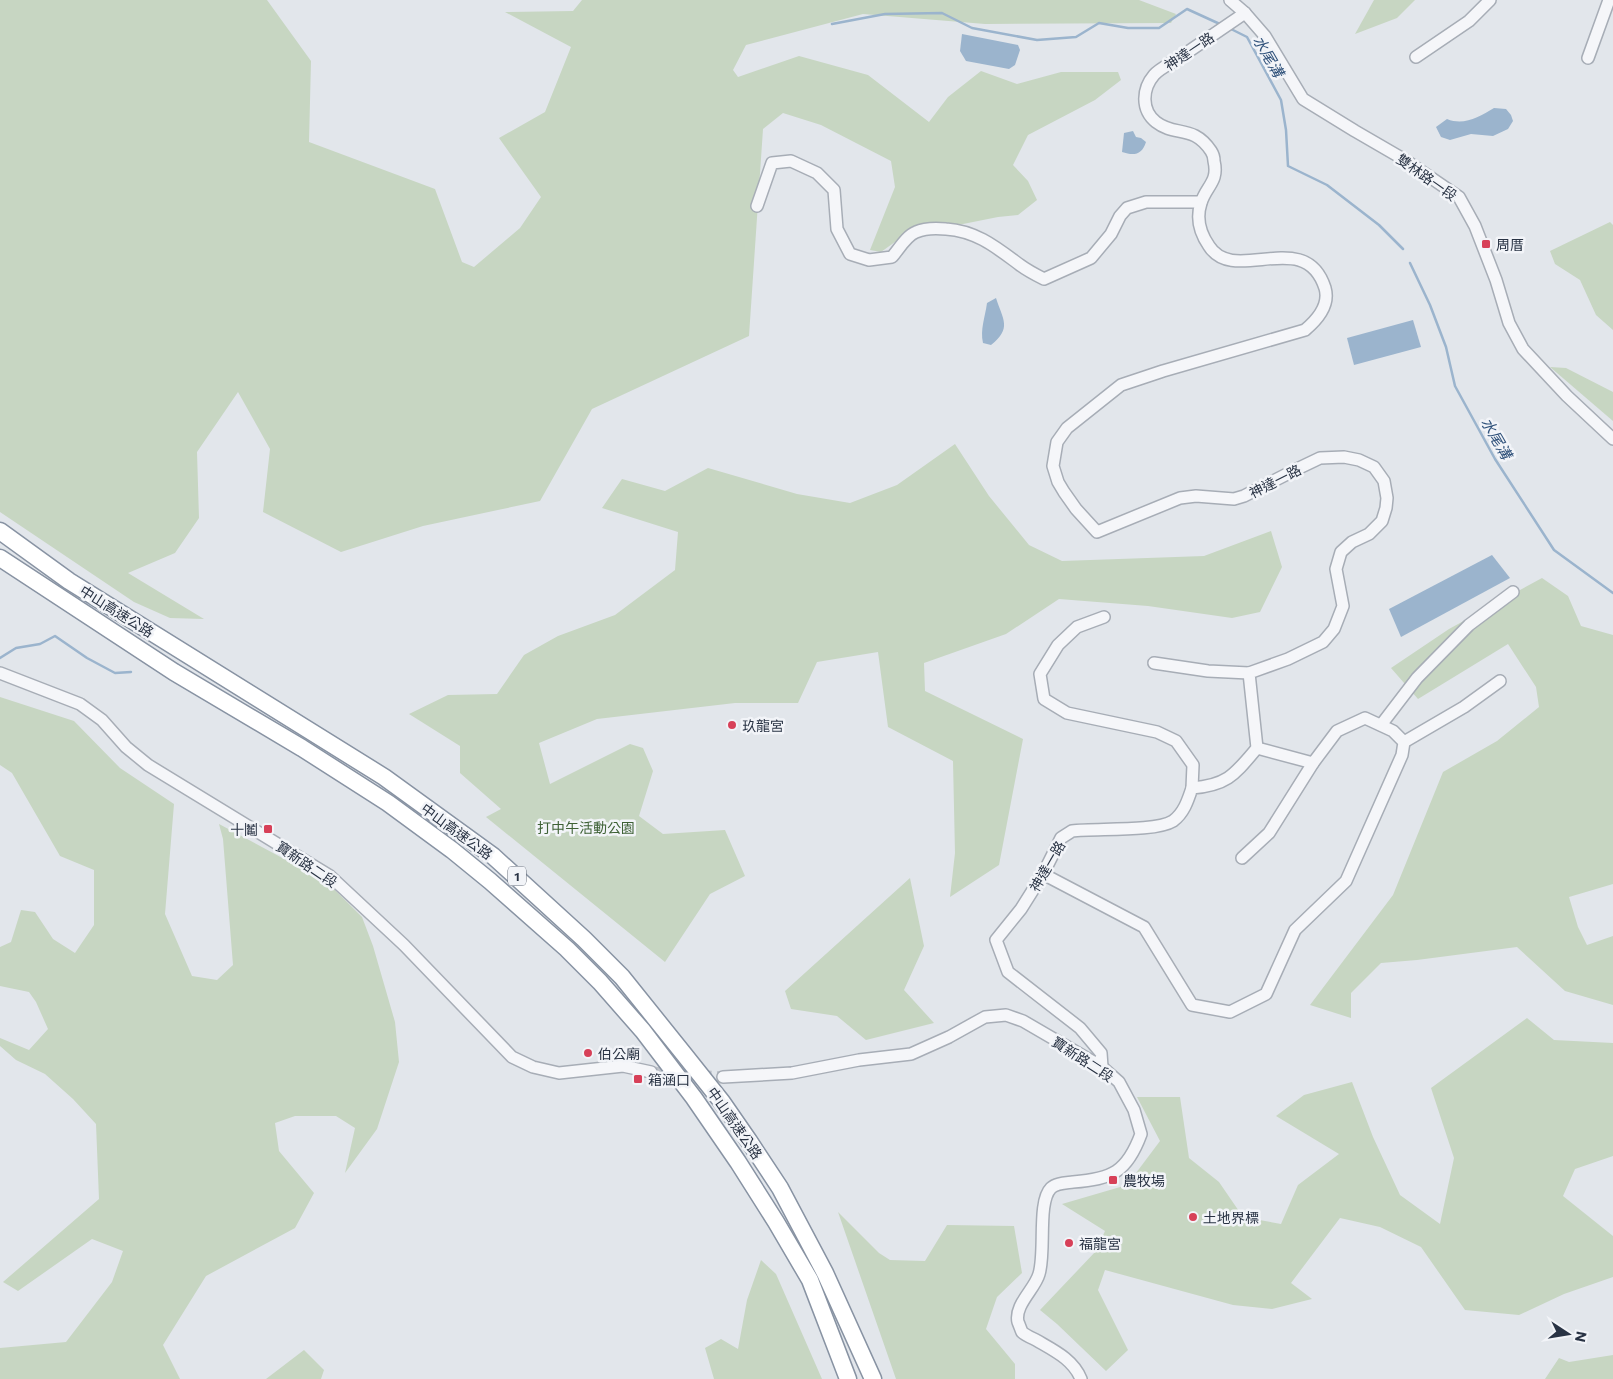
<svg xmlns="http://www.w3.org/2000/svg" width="1613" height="1379" font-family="Commissioner,'Noto Sans TC',sans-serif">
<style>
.green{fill:#c7d6c2}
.water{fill:#9bb4cd}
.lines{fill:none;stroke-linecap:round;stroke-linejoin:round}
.stream{stroke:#9bb4cd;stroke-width:2.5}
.minor-tunnel{stroke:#bdc2ca;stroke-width:11;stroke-dasharray:11 5.5;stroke-linecap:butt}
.minor-casing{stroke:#a7adb6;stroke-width:14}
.highway-casing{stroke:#8893a3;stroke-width:19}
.minor{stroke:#f5f6f9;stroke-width:11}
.highway{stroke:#fff;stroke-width:16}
.poi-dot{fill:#d74058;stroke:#f2f4f8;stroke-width:2}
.labels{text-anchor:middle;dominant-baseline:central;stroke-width:5;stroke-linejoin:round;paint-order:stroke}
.shield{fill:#f2f4f8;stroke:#656d7a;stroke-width:1}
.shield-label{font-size:12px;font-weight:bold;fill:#293344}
.street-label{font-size:14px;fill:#293344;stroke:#f2f4f8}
.poi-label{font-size:14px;fill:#293344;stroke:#f2f4f8;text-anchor:start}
.park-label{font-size:14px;fill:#3e6135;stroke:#f2f4f8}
.water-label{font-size:15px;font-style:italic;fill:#30527b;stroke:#f2f4f8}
</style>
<rect width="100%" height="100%" fill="#e2e6eb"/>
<!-- green -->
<g class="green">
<path d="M0 0H267L311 61 309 142 435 189 462 262 474 267 520 228 541 197 499 138 545 112 571 47 505 12 573 11 582 0H1139L1176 14 1171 23 985 24 863 14 746 45 733 70 738 77 799 56 868 75 929 122 948 97 981 71 1017 84 1061 72H1118L1121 80 1095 100 1028 135 1013 165 1028 181 1037 200 1018 215 998 217 948 227 913 229 881 252 870 250 895 187 891 161 821 125 783 113 763 129 749 336 592 409 540 501 423 526 341 552 263 512 270 449 238 392 197 452 199 518 175 553 128 573 204 619 170 618 134 602 0 512Z"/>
<path d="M1374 0H1415L1397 18 1355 34Z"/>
<path d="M1610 222 1613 225V330L1596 315 1580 280 1555 264 1550 251Z"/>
<path d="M1550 367 1566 368 1613 392V421Z"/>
<path d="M955 444 989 496 1029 545 1062 561 1204 556 1271 531 1282 567 1260 612 1232 618 1148 606 1059 599 1006 634 924 663 925 691 1023 739 999 865 950 897 955 853 953 761 888 727 878 652 817 662 798 703H735L597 719 539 743 550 784 630 744 643 748 653 771 639 816 663 834 725 830 745 876 710 894 665 962 486 817 501 809 460 773V746L409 714 448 695 497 694 524 655 558 636 615 615 675 570 678 532 602 508 622 479 665 491 708 468 797 494 850 503 897 485Z"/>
<path d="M1542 578 1568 596 1581 626 1613 635V884L1569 897 1578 927 1587 945 1613 936V1005L1565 991 1517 947 1417 960 1381 963 1351 993V1018L1310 1005 1393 895 1443 772 1497 741 1539 707 1536 687 1508 644 1418 699 1391 668 1449 629Z"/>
<path d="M0 697 74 721 120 768 174 804 165 914 192 976 217 980 233 965 223 839 219 824 327 882 362 917 373 946 395 1022 399 1062 377 1129 345 1173 355 1128 336 1116H295L275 1123 279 1151 314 1193 295 1228 206 1276 163 1345 180 1379H0V1348L66 1342 112 1282 123 1251 92 1239 18 1291 3 1282 99 1199 96 1124 73 1099 45 1074 16 1060 0 1046V1038L29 1050 48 1029 36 1002 29 992 0 986V947L11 942 21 910 35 912 53 939 75 953 94 925V870L60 856 12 773 0 765Z"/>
<path d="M910 878 924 946 904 990 934 1023 866 1040 837 1016 791 1009 785 991Z"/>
<path d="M1527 1018 1554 1040 1613 1043V1156L1575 1169 1563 1196 1613 1236V1277L1564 1294 1519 1315 1465 1310 1421 1247 1380 1227 1340 1218 1291 1283 1312 1299 1272 1309 1233 1305 1105 1270 1098 1290 1128 1350 1106 1371 1057 1324 1040 1310 1096 1251 1105 1231 1062 1204 1127 1185 1160 1141 1137 1097H1180L1189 1158 1219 1182 1243 1217 1281 1224 1298 1185 1339 1154 1276 1116 1304 1095 1352 1082 1373 1137 1400 1195 1440 1224 1454 1158 1431 1088Z"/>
<path d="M838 1212 879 1253 890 1260 925 1261 947 1225 1014 1226 1022 1273 997 1297 986 1329 1015 1364V1379H896Z"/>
<path d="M761 1260 776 1274 822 1379H714L705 1348 721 1339 738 1349 747 1300Z"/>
<path d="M304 1350 324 1370 321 1379H266Z"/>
<path d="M1613 1355V1379H1545L1559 1358 1569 1362Z"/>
</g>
<!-- water -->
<g class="water">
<path d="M962 34 1018 45 1020 50 1015 65 1009 69 966 61 960 51Z"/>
<path d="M1494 108 1506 109 1511 115 1513 121 1508 129 1493 136 1471 134 1450 140 1441 137 1436 127 1447 119C1464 126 1479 117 1494 108Z"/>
<path d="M1133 131 1136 137 1141 138 1146 142C1142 155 1134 156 1122 152L1124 133Z"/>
<path d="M996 298C1003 320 1012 328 991 345L983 343C980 329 985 318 987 303Z"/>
<path d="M1413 320 1421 347 1354 365 1347 338Z"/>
<path d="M1492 555 1510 578 1401 637 1389 609Z"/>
</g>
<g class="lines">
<!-- stream -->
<g class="stream">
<path d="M832 24 885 14 942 13 972 28 1037 40 1076 37 1099 23 1128 28H1159L1187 9 1222 25"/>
<path d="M1229 28 1247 37 1281 100 1286 130 1288 166 1327 185 1379 225 1403 249"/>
<path d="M1410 263 1430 305 1446 347 1455 386 1495 459 1554 550 1613 593"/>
<path d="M0 658 16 648 40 644 55 636 87 658 115 673 131 672"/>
</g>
<!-- minor-tunnel -->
<path class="minor-tunnel" d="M651 1072 723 1077"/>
<!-- minor casing -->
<g class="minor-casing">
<g id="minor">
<path d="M1230 0 1245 13 1265 36 1303 99 1355 131 1405 160 1459 197 1475 226 1496 280 1509 323 1523 349 1567 396 1613 439"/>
<path d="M1416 57 1469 21 1490 0"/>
<path d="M1588 58 1609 0"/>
<path d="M757 206 772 163 791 161 817 173 834 190 837 229 850 254 869 260 892 257C899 249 906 236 916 232 925 228 936 228 946 229 977 231 997 248 1020 265 1028 271 1036 275 1044 279L1091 258 1111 234 1120 216 1127 208 1146 202H1201"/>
<path d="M1104 617 1077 627 1058 645 1040 674 1044 699 1067 713 1157 732 1176 741 1193 765 1192 788"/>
<path d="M1154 663 1208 671 1249 673"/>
<path d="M0 673 80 704 102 720 126 747 148 765 330 876 404 945 512 1057 533 1067 559 1073 623 1066 651 1072"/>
<path d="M1381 725 1417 678 1469 625 1513 592"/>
<path d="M1404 742 1464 707 1500 681"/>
<path d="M1242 858 1269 833 1313 763"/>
<path d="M1043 874 1144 927 1192 1005 1230 1012 1266 994 1295 930 1346 881 1402 755 1404 742 1393 731 1365 718 1337 731 1313 763 1257 748"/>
<path d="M1102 1067 1101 1053 1080 1028 1008 972 996 940 1021 909 1043 874 1061 838 1072 831C1096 828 1155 832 1173 821 1184 813 1188 800 1192 788 1228 785 1235 774 1257 748L1249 673 1288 659 1323 642 1334 629 1343 606 1336 569 1341 552 1352 542 1369 534 1382 521 1386 508 1387 498 1384 481 1374 467 1359 460 1344 457 1320 458 1297 469 1244 496 1234 499 1196 496 1180 498 1097 532 1076 509 1064 492 1058 482 1053 466 1057 442 1067 428 1121 385 1163 371 1305 330C1317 320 1330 305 1325 288 1305 226 1234 286 1209 246 1200 233 1196 218 1201 203 1206 186 1219 182 1214 161 1214 157 1213 154 1211 151 1193 124 1175 137 1156 122 1141 110 1142 89 1154 75 1160 68 1172 63 1179 58 1201 43 1223 28 1245 13"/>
<path d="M723 1077 792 1073 859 1060 911 1054 949 1037 985 1017 1006 1015 1023 1021 1102 1067 1119 1082 1134 1110 1141 1134C1127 1172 1112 1179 1073 1182 1066 1183 1056 1183 1051 1188 1037 1202 1046 1252 1039 1274 1035 1289 1014 1305 1018 1322 1019 1324 1021 1330 1022 1332 1025 1335 1032 1338 1036 1340 1053 1350 1073 1359 1081 1379"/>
</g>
</g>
<!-- highway casing -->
<g class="highway-casing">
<g id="highway">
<path d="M0 531 69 581 384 777 493 856 584 939 622 977 683 1053 722 1102 749 1141 780 1188 825 1273 873 1379"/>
<path d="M0 558 174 672 302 748 388 803 452 850 490 881 567 949 600 982 643 1031 694 1098 738 1162 776 1222 810 1280 848 1379"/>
</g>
</g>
<!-- minor -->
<use href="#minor" class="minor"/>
<!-- highway -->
<use href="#highway" class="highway"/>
</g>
<!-- markers -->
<g class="poi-dot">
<rect x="1481" y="239" width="10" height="10" rx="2.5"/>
<circle cx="732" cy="725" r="5"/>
<rect x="263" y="824" width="10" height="10" rx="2.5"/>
<circle cx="588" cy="1053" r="5"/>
<rect x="633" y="1074" width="10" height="10" rx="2.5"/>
<rect x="1108" y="1175" width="10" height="10" rx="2.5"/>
<circle cx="1193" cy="1217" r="5"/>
<circle cx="1069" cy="1243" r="5"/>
</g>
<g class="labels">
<!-- shield labels -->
<rect class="shield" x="508" y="866.5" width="18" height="19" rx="4"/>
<g class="shield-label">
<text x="517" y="876">1</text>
</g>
<!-- street labels -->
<g class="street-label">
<text transform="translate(1189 51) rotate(-34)">神達一路</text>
<text transform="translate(1427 177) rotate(35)">雙林路一段</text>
<text transform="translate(1275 481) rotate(-27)">神達一路</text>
<text transform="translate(117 611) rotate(32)">中山高速公路</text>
<text transform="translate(457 831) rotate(36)">中山高速公路</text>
<text transform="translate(307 864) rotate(34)">寶新路二段</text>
<text transform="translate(1047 866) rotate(-60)">神達一路</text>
<text transform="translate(1083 1059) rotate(33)">寶新路二段</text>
<text transform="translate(735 1123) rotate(55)">中山高速公路</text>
</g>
<!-- poi labels -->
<g class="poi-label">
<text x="1496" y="244">周厝</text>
<text x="742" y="725">玖龍宮</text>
<text x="258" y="829" text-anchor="end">十鬮</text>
<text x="598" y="1053">伯公廟</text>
<text x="648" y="1079">箱涵口</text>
<text x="1123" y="1180">農牧場</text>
<text x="1203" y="1217">土地界標</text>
<text x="1079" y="1243">福龍宮</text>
</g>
<!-- park labels -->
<g class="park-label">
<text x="586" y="827">打中午活動公園</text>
</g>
<!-- water labels -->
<g class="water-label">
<text transform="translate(1269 56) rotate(60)">水尾溝</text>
<text transform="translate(1497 438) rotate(60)">水尾溝</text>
</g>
</g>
<!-- north arrow -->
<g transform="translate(1568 1334) rotate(102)" stroke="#f2f4f8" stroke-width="4" paint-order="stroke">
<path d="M0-4L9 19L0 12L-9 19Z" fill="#293344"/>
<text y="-8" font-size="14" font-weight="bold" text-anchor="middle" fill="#293344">N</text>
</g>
</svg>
